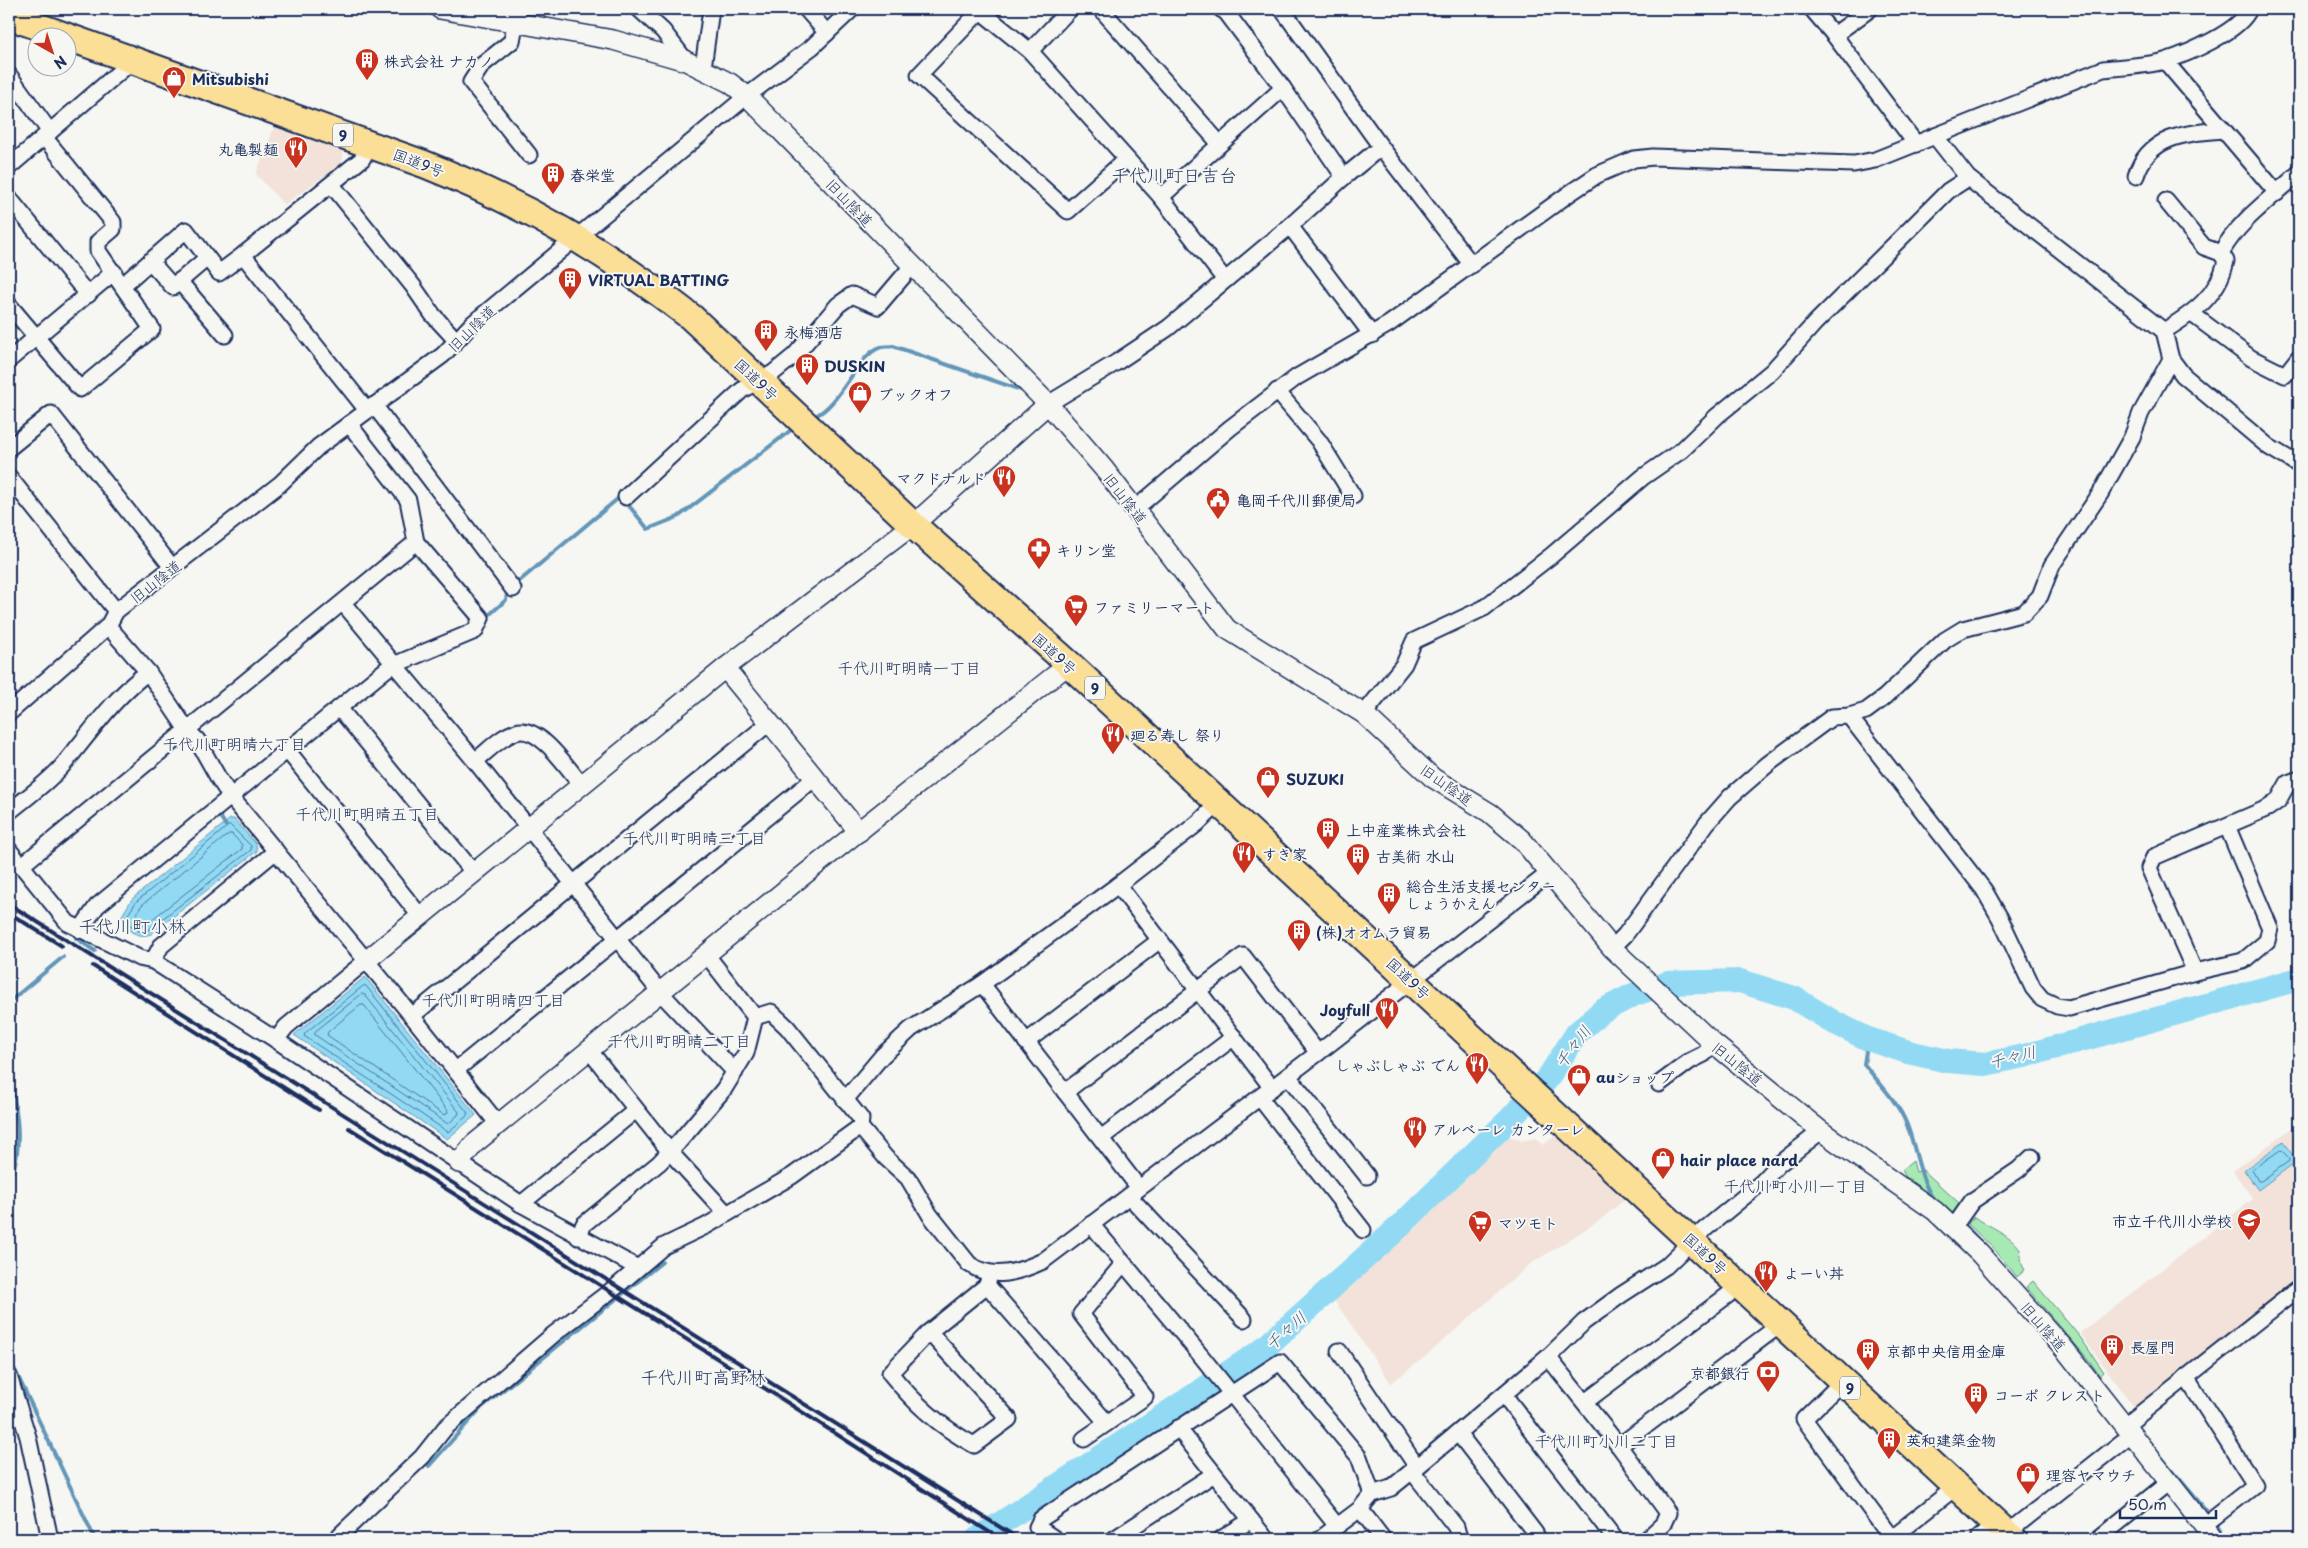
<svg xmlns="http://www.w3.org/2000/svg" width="2308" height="1548" font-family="'Playpen Sans','Klee One',sans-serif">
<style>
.built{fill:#f2e2d9}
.green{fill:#a7e9b3;stroke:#618c88}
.water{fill:#92daf4;stroke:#6296b8}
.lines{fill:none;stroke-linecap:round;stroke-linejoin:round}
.shore{stroke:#4b739a;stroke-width:1}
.stream{stroke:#6296b8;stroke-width:4}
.river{stroke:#92daf4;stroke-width:24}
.minor-casing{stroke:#1b2f5e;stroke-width:19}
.tertiary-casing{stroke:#1b2f5e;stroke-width:22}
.secondary-casing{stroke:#1b2f5e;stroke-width:26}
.trunk-casing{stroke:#1b2f5e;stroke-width:30}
.minor{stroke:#f6f6f2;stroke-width:15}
.tertiary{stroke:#f6f6f2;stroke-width:19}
.secondary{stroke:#f6f6f2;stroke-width:22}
.trunk{stroke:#fbdf96;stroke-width:26}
.rail{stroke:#1b2f5e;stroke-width:4}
.labels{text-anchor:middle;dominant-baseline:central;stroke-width:4;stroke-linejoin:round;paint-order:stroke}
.shield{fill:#f6f6f2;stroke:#5d6b8a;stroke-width:1}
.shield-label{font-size:14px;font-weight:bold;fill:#1b2f5e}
.poi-label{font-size:15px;font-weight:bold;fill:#1b2f5e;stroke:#f6f6f2;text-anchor:start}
.street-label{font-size:15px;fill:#1b2f5e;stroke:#f6f6f2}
.neighbourhood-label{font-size:16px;fill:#1b2f5e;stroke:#f6f6f2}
.water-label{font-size:16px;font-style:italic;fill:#395a84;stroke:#f6f6f2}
.quarter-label{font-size:18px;fill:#1b2f5e;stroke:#f6f6f2}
</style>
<rect width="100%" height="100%" fill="#f6f6f2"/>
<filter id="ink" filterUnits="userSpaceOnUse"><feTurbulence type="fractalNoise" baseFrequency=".02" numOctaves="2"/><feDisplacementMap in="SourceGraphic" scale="10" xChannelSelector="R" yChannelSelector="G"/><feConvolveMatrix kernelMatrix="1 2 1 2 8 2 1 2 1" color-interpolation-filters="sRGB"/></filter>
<g filter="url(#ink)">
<!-- built -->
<g class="built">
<path d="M275 125 342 149 343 152V159L341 164 284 205 256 174Z"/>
<path d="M2299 1123V1284L2137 1411 2080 1333 2253 1199 2233 1171Z"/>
<path d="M1559 1132 1629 1196 1600 1220 1529 1265 1426 1356 1391 1383 1332 1297 1359 1276 1508 1136 1522 1141 1535 1138 1543 1145Z"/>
</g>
<!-- green -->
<g class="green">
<path d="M1913 1161 1916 1172 1923 1170 1960 1204 1950 1216 1911 1187 1902 1170Z"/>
<path d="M1974 1217C1985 1224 2013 1236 2019 1248 2023 1256 2019 1261 2025 1270L2017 1277 1995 1250 1968 1224Z"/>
<path d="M2033 1281 2080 1337 2104 1372 2100 1376 2088 1359 2026 1287Z"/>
</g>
<!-- water -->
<g class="water">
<path d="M230 819H234L256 844 257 851 151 934C137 939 129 930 118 922L132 899Z"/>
<path d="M365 977 476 1115 447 1139 294 1035Z"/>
<path d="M2283 1142 2297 1161 2258 1190 2244 1170Z"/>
</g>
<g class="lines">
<!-- shore -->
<g class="shore">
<path d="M230 825 251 846V850L148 930 139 931 126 922 125 919 136 902Z"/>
<path d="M229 834H232L242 845V849L146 924 141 925 134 920 141 906Z"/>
<path d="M366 986 468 1113 467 1116 448 1132 304 1036 305 1033 363 986Z"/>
<path d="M362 994 365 995 459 1112 458 1115 448 1124 315 1035V1032Z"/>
<path d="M361 1005H364L448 1111 447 1114 444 1115 327 1035 328 1032Z"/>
<path d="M2281 1150 2289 1158V1161L2261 1181H2258L2252 1170Z"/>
</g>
<!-- stream -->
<g class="stream">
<path d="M813 417C842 405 856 355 881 347 884 346 889 347 893 346L1024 391"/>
<path d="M516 584 621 496 648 529 678 517 791 430"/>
<path d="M489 615 506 600 507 593"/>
<path d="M218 813 226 826"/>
<path d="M76 938 95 951"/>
<path d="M9 1002 63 957"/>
<path d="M1868 1039 1864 1064C1879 1083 1898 1102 1907 1125 1917 1151 1919 1179 1935 1202"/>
<path d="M9 1072C16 1106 25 1148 9 1181"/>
<path d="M1961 1221 1996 1258"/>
<path d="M2072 1343 2098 1377"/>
<path d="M9 1354 14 1368 95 1539"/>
<path d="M2156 1451 2210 1515"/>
<path d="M429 1466 482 1407 662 1262"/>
<path d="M2214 1520 2226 1539"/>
</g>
<!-- river -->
<path class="river" d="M977 1539 1261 1351 1397 1229 1512 1117 1548 1078 1577 1033 1602 1011 1633 995 1668 983 1740 981 1794 998 1835 1023 1868 1039 1908 1052 1948 1061 1985 1064 2024 1056 2299 979"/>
<!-- minor casing -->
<g class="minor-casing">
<g id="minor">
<path d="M518 9 512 41 482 65 471 82 529 155"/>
<path d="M639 9 663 31 686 61"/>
<path d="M806 9 827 33"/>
<path d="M978 9 1030 51 1161 197 1225 280"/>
<path d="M1101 9 1220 144"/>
<path d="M1221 9 1226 12 1283 88 1344 177"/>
<path d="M1282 9 1381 147 1472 265"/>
<path d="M1812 9 1834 35 1916 144"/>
<path d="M980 11 919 75 1068 211 1125 160"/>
<path d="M1834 35 1870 9"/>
<path d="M1030 51 1070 9"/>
<path d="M2165 61 2277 193"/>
<path d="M703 68 711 9"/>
<path d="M9 75 50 132"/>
<path d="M1935 136 1968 178 2164 331 2171 359 2183 375 2269 447 2299 465"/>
<path d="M9 167 124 68 129 58"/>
<path d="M2136 176C2148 135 2188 133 2223 130"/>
<path d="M332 185 413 286 433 315 456 340"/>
<path d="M1161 197 1283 88"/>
<path d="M9 198 88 295"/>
<path d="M2166 201 2204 247 2221 253"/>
<path d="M1290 226 1372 335"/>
<path d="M150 261 173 287 207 258"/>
<path d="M179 281 225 335"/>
<path d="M123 285 186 230 219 273 243 255"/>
<path d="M9 305 80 389 152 329 98 251V242L113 229V222L44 137"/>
<path d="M2192 314 2251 358 2285 375 2299 357"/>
<path d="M2164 331C2193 313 2218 296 2226 261L2221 253C2239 220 2272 198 2299 173"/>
<path d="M9 360 114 272"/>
<path d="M1277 391 1319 441 1353 496"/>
<path d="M1048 404 1117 362 1168 328 1290 226 1344 177 1381 147"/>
<path d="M374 405 513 589"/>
<path d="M367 410 243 255 362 159 370 145"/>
<path d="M9 448 51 414 172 567"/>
<path d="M9 477 116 611"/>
<path d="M626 497 742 390 773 373 795 355 838 305 852 295 878 306 912 266"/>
<path d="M1135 509 1230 428 1297 377 1389 324 1570 193 1597 175 1634 159 1653 157 1854 164 1875 160 2103 69C2123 67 2145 66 2165 61 2187 54 2241 31 2249 9"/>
<path d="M343 603 475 761 660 992 735 1072"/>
<path d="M108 626 148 672 187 730 197 740 219 779 231 797 412 1016 498 1124"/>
<path d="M339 708 474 873"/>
<path d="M9 713 108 626 116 611 280 484 318 447 443 355 472 324 747 96 812 47 852 9"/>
<path d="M1364 714 1404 664 1414 641 1484 608 1552 555 1643 477 1682 450 1717 416 1772 371 1815 323 1914 225 1948 191 1968 178"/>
<path d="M1849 716 1984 890 2000 918 2033 988 2042 999 2057 1006 2069 1008 2195 972 2243 961 2267 941 2270 928 2227 826"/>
<path d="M287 750 421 917"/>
<path d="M475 761C487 752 501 736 516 732 539 724 568 769 582 785"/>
<path d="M9 812C27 797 49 782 64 764 91 732 114 697 148 672"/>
<path d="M9 850 68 923 139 958 153 961 276 1040 521 1204 638 1268"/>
<path d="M21 866 416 542"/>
<path d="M1118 885 1272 1088"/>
<path d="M80 930 97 906 389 667 475 631 481 618 416 542 408 500 349 424"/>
<path d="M1612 948 1625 935 1707 823 1730 797 1768 764 1832 717 1849 716 1866 711 1885 697 1945 640 1963 629 2024 613 2040 596 2052 565 2100 494 2132 437 2141 413 2171 359"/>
<path d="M153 961 161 946 276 851"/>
<path d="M2195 972 2149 868 2154 857 2268 808 2278 801 2288 783 2299 779"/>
<path d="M982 984 1139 1188"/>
<path d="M412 1016 769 723"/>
<path d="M755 1017 771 1012 787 1027 861 1119 860 1127 886 1158 908 1178 930 1215 969 1264C993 1281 1019 1272 1043 1261L1318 1053 1548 874"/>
<path d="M276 1040 286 1027 367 960"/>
<path d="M1026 1042 1160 940"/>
<path d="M589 1050 670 1152 726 1213"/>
<path d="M456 1070 815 778"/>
<path d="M1288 1076 1367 1176"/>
<path d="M1659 1084 1690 1061 1704 1054 1713 1043"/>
<path d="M1065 1092 1243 956 1318 1053"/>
<path d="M1260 1098 1363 1230"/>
<path d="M845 1100 882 1056 911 1029 982 984 1118 885 1198 823 1219 803"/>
<path d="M1101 1138 1234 1037"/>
<path d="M1129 1196 1244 1319"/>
<path d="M521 1204 636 1110"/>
<path d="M1091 1224 1202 1357 1337 1526"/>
<path d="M1953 1228 1972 1201 2018 1170 2032 1157"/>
<path d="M578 1237 584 1224 659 1163 678 1143 724 1089 746 1053 755 1017 706 954"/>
<path d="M987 1285 1107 1423"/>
<path d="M929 1332 1009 1419 974 1445C939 1426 914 1403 890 1373L929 1332 987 1285 990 1274"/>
<path d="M1339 1351 1417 1467"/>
<path d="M1548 1357 1619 1446 1668 1513 1663 1524 1647 1539"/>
<path d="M9 1376 28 1437 50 1539"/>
<path d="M2186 1377 2255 1485 2204 1525"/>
<path d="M1843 1381 1804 1419 1892 1539"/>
<path d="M1504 1395 1615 1539"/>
<path d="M1585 1402 1728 1295 1739 1283"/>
<path d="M2125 1426 2299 1288"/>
<path d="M1178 1428 1266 1539"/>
<path d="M1458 1433 1535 1533 1538 1539"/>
<path d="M1084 1439 1145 1397 1081 1314 1123 1264"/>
<path d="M1619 1446 1781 1324"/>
<path d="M1412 1471 1456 1527 1459 1538"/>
<path d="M1360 1509 1383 1539"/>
<path d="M2007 1533 2131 1435"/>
<path d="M1891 1538 1947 1494 1954 1485"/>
<path d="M342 1539 339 1536 422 1457 445 1428 554 1334 617 1286 664 1246 706 1226 792 1176 860 1127"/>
<path d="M1055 1539 1037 1527 1041 1519 1280 1362 1359 1457 1372 1494"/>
<path d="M1114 1539 1214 1474"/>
<path d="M1221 1539 1251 1520"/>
<path d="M1320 1539 1360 1509 1372 1494 1391 1488 1417 1467 1548 1357 1584 1322 1621 1295 1666 1266 1699 1234 1762 1182 1779 1164 1821 1131"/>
<path d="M2098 1539 2169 1482"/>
</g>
</g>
<!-- tertiary casing -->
<g class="tertiary-casing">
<g id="tertiary">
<path d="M440 9 613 40 686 61 730 83 747 96 1048 404 1104 469 1227 629 1364 714 1433 778 1490 813 1522 840 1612 948 1713 1043 1821 1131 1935 1211 1980 1254 2063 1347 2214 1539"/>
<path d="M725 668 859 832"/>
<path d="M367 960 725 668 913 525 1048 404"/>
<path d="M459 1163 474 1144 800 878 1069 664"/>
</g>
</g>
<!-- secondary casing -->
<g class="secondary-casing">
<path id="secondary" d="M1983 1539 1999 1526"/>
</g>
<!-- trunk casing -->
<g class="trunk-casing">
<path id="trunk" d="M9 16 424 164C524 204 606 251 691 317L913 525 1069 664 2013 1539"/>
</g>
<!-- minor -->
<use href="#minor" class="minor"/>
<!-- tertiary -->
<use href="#tertiary" class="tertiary"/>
<!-- secondary -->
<use href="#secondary" class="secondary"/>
<!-- trunk -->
<use href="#trunk" class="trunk"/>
<!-- rail -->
<g class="rail">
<path d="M9 904 1019 1539"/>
<path d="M9 913 62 946"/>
<path d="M93 966 319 1110"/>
<path d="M349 1128 777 1396 1000 1539"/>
</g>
</g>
</g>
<!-- icons -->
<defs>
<g id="building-pin" transform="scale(1.25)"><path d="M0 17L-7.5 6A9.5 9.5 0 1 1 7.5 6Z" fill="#c8321e" stroke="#f6f6f2"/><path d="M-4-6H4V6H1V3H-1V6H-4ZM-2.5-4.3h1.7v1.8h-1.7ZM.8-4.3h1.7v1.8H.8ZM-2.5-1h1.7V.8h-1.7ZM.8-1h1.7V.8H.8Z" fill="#fff"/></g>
<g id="shop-pin" transform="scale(1.25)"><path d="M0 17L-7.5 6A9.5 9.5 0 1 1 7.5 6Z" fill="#c8321e" stroke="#f6f6f2"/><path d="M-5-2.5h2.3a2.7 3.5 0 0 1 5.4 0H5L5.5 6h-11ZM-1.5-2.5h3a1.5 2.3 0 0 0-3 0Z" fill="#fff"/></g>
<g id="restaurant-pin" transform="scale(1.25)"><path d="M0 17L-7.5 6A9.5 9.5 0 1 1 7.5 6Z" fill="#c8321e" stroke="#f6f6f2"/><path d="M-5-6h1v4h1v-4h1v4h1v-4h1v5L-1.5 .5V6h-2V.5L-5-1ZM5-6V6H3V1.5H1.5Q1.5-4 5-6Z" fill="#fff"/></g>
<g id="civic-pin" transform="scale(1.25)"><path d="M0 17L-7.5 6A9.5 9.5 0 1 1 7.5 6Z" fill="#c8321e" stroke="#f6f6f2"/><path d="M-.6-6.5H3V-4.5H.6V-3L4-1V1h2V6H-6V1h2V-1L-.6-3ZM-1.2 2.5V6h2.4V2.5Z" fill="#fff"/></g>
<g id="pharmacy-pin" transform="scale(1.25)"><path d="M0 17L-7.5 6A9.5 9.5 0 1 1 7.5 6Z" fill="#c8321e" stroke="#f6f6f2"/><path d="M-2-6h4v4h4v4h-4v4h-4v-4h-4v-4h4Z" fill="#fff"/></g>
<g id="supermarket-pin" transform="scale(1.25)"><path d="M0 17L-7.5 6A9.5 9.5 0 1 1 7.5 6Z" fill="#c8321e" stroke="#f6f6f2"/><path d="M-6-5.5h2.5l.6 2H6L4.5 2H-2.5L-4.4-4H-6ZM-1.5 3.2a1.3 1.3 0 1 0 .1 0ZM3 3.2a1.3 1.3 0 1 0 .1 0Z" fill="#fff"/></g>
<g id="school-pin" transform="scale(1.25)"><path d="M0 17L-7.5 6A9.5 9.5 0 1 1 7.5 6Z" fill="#c8321e" stroke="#f6f6f2"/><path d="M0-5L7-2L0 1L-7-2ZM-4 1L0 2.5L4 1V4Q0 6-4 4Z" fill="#fff"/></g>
<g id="bank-pin" transform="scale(1.25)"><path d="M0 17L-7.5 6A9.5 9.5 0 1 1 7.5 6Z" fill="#c8321e" stroke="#f6f6f2"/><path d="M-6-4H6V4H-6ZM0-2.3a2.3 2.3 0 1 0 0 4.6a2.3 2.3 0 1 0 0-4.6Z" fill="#fff"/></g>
</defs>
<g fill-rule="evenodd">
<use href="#building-pin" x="367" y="60"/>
<use href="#shop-pin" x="174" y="78"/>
<use href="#restaurant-pin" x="296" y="148"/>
<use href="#building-pin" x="553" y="174"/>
<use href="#building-pin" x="570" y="279"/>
<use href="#building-pin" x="766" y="331"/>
<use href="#building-pin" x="807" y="365"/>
<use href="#shop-pin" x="860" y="393"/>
<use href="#restaurant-pin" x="1004" y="477"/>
<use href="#civic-pin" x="1218" y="499"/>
<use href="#pharmacy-pin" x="1039" y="549"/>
<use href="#supermarket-pin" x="1076" y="606"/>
<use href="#restaurant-pin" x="1113" y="734"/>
<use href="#shop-pin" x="1268" y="778"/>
<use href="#building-pin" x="1328" y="829"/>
<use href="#restaurant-pin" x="1244" y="853"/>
<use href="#building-pin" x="1358" y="855"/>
<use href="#building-pin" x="1389" y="894"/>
<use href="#building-pin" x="1299" y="931"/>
<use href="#restaurant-pin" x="1387" y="1009"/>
<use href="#restaurant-pin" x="1477" y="1064"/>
<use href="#shop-pin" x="1579" y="1076"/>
<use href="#restaurant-pin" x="1415" y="1128"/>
<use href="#shop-pin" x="1663" y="1159"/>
<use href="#school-pin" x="2249" y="1220"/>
<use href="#supermarket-pin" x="1480" y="1222"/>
<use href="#restaurant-pin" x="1766" y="1272"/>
<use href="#building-pin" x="2112" y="1346"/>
<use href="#building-pin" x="1868" y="1350"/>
<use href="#bank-pin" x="1768" y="1372"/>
<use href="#building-pin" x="1976" y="1394"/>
<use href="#building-pin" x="1889" y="1439"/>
<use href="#shop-pin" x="2028" y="1474"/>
</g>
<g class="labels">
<!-- shield labels -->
<g class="shield">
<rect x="333" y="123.5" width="20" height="23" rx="4"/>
<rect x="1085" y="676.5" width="20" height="23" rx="4"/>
<rect x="1840" y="1376.5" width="20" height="23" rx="4"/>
</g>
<g class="shield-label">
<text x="343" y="135">9</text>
<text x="1095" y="688">9</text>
<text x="1850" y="1388">9</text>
</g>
<!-- poi labels -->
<g class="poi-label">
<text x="384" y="60">株式会社 ナカノ</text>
<text x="192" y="78">Mitsubishi</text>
<text x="278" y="148" text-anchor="end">丸亀製麺</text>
<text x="570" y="174">春栄堂</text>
<text x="588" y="279">VIRTUAL BATTING</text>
<text x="784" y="331">永梅酒店</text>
<text x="824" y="365">DUSKIN</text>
<text x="878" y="393">ブックオフ</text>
<text x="986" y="477" text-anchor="end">マクドナルド</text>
<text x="1236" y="499">亀岡千代川郵便局</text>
<text x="1056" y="549">キリン堂</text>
<text x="1094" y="606">ファミリーマート</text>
<text x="1130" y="734">廻る寿し 祭り</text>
<text x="1286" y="778">SUZUKI</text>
<text x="1346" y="829">上中産業株式会社</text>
<text x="1262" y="853">すき家</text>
<text x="1376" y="855">古美術 水山</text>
<text x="1406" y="885">総合生活支援センター<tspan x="1406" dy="17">しょうかえん</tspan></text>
<text x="1316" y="931">(株)オオムラ貿易</text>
<text x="1370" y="1009" text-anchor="end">Joyfull</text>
<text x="1460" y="1064" text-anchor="end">しゃぶしゃぶ でん</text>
<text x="1596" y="1076">auショップ</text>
<text x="1432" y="1128">アルベーレ カンターレ</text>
<text x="1680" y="1159">hair place nard</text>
<text x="2232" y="1220" text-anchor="end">市立千代川小学校</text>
<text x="1498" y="1222">マツモト</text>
<text x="1784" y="1272">よーい丼</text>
<text x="2130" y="1346">長屋門</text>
<text x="1886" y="1350">京都中央信用金庫</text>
<text x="1750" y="1372" text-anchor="end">京都銀行</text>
<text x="1994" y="1394">コーポ クレスト</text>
<text x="1906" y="1439">英和建築金物</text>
<text x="2046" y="1474">理容ヤマウチ</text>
</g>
<!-- street labels -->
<g class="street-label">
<text transform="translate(419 162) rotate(21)">国道9号</text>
<text transform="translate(850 202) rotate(46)">旧山陰道</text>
<text transform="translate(471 328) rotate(-44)">旧山陰道</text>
<text transform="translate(757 379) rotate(43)">国道9号</text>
<text transform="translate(1126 498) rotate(52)">旧山陰道</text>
<text transform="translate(155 581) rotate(-38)">旧山陰道</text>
<text transform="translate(1055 653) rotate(42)">国道9号</text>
<text transform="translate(1447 784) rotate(35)">旧山陰道</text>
<text transform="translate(1409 978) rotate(43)">国道9号</text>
<text transform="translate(1738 1063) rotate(39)">旧山陰道</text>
<text transform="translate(1706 1253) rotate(43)">国道9号</text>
<text transform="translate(2044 1326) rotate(49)">旧山陰道</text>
</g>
<!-- neighbourhood labels -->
<g class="neighbourhood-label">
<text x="909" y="667">千代川町明晴一丁目</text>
<text x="234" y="743">千代川町明晴六丁目</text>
<text x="367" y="813">千代川町明晴五丁目</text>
<text x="694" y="837">千代川町明晴三丁目</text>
<text x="493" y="999">千代川町明晴四丁目</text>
<text x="679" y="1040">千代川町明晴二丁目</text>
<text x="1795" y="1185">千代川町小川一丁目</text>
<text x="1606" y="1440">千代川町小川二丁目</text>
</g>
<!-- water labels -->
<g class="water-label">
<text transform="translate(1572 1046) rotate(-53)">千々川</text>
<text transform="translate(2012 1056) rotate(-14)">千々川</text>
<text transform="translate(1285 1330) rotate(-42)">千々川</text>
</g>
<!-- quarter labels -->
<g class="quarter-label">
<text x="1174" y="174">千代川町日吉台</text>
<text x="132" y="925">千代川町小林</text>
<text x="703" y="1376">千代川町高野林</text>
</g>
</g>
<!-- margin -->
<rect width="2308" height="1548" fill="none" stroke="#f6f6f2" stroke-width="30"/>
<rect x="15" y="15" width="2278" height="1518" fill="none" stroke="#1b2f5e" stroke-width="2" filter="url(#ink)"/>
<!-- north arrow -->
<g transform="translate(52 52) rotate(141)"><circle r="24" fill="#f6f6f2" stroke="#9ea6b7"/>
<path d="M0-4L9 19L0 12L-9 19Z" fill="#c8321e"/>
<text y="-8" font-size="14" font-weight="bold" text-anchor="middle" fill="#1b2f5e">N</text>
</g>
<!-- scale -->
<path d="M2120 1510v8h96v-8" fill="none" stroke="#1b2f5e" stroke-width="2.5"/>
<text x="2128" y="1510" font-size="15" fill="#1b2f5e" stroke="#f6f6f2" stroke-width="4" paint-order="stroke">50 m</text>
</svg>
